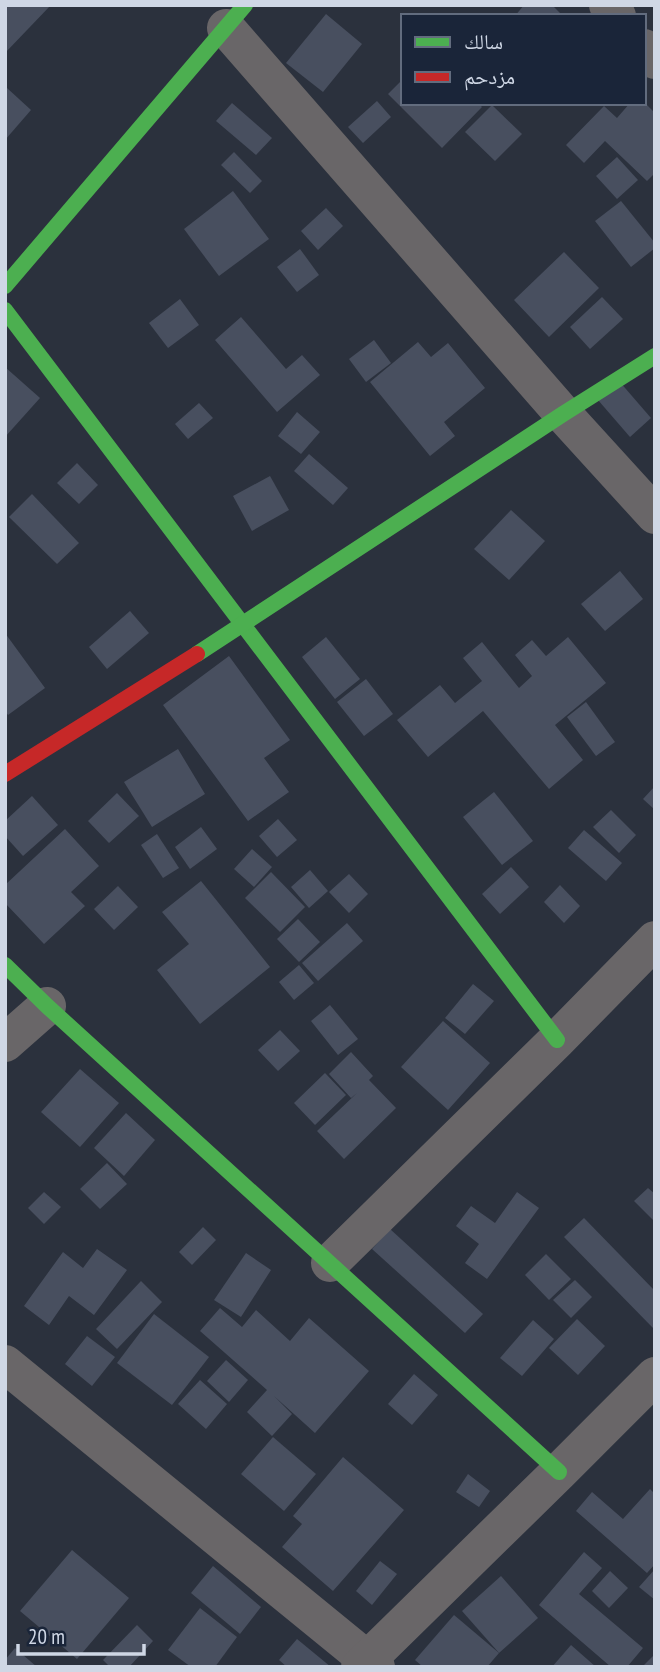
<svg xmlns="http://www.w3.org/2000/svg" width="660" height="1672" font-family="'PT Sans Narrow','Noto Naskh Arabic',sans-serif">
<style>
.building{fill:#484f5f}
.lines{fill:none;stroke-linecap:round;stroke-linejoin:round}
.street{stroke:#696668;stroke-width:38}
.fast{stroke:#4caf50;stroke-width:16}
.jam{stroke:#c62828;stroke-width:16}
</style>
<rect width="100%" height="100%" fill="#2b313d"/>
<!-- building -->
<g class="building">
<path d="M5 5H51L5 53Z"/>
<path d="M524 5H552L563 16H515Z"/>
<path d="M326 14 362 44 323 92 286 63Z"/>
<path d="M403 79V103H478L482 107 442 148 388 94Z"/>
<path d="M7 88 31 110 5 140V90Z"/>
<path d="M377 101 391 117 363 143 348 127Z"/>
<path d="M232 103 272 138 256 155 216 121Z"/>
<path d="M630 103H645L655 113V173L647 181 605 141 584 163 566 145 604 106 617 118Z"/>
<path d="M492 105 522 134 495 161 465 132Z"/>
<path d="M234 152 262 181 250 193 221 165Z"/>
<path d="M617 157 638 180 617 199 596 176Z"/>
<path d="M233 191 269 239 219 276 184 229Z"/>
<path d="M621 201 655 243V248L631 267 595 221Z"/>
<path d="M326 208 343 226 318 250 301 231Z"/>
<path d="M300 249 319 275 297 292 277 267Z"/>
<path d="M564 252 599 288 549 337 514 300Z"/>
<path d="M602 297 623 319 590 349 570 327Z"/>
<path d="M180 299 199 325 168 348 149 323Z"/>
<path d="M241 317 286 369 302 355 320 375 277 412 215 340Z"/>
<path d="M374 340 391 363 366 382 349 359Z"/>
<path d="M418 342 431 357 448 343 485 388 444 422 455 436 430 456 370 382Z"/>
<path d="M5 367 40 398 5 437Z"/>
<path d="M619 381 651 418 630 437 598 400Z"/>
<path d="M199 403 213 418 188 439 175 424Z"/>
<path d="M297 412 320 432 301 454 278 436Z"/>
<path d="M309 454 348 488 333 505 294 471Z"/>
<path d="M77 463 98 485 79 504 57 483Z"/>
<path d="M270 476 289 510 252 531 233 496Z"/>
<path d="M32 494 79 543 57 564 9 517Z"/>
<path d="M511 510 545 541 509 580 474 549Z"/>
<path d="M620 571 643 599 605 631 581 604Z"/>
<path d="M130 611 149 633 107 669 89 647Z"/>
<path d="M5 633 45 688 8 715 5 711Z"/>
<path d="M326 637 360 679 335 699 302 657Z"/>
<path d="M568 637 606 683 555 725 583 760 549 789 483 711 428 757 397 720 440 685 455 703 482 681 463 658 482 642 519 688 532 676 515 655 532 640 546 656Z"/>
<path d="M229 656 290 740 264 758 289 792 248 821 163 705Z"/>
<path d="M366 679 393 714 364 736 337 702Z"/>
<path d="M586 702 615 742 596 756 567 717Z"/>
<path d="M178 749 205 794 152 827 124 782Z"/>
<path d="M655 786V810L643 799Z"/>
<path d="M494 792 533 841 502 865 463 817Z"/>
<path d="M117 793 139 816 109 843 88 821Z"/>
<path d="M32 796 58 825 23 856 5 836V821Z"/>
<path d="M611 810 636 835 619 853 593 827Z"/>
<path d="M278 819 297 840 277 857 259 836Z"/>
<path d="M201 827 217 849 190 869 175 847Z"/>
<path d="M65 829 99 866 71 892 85 906 44 944 5 903V885Z"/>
<path d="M584 830 622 863 606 881 568 848Z"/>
<path d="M157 834 179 868 163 878 141 845Z"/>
<path d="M252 849 272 867 254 887 234 869Z"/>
<path d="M511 867 529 887 500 914 482 894Z"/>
<path d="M310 870 328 891 309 908 291 887Z"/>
<path d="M271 872 305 907 280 932 245 898Z"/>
<path d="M349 874 368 894 349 913 329 892Z"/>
<path d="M201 881 270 967 200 1024 157 970 189 944 162 912Z"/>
<path d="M560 885 580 906 564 923 544 902Z"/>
<path d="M118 886 138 907 114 930 94 909Z"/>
<path d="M298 919 320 942 299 962 277 939Z"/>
<path d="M347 923 363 941 318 981 302 963Z"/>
<path d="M299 965 314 983 294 1000 279 982Z"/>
<path d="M473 984 494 1001 465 1034 445 1018Z"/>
<path d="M330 1005 358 1039 338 1055 311 1021Z"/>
<path d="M443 1021 490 1063 448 1110 401 1067Z"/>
<path d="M280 1030 300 1051 278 1071 258 1050Z"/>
<path d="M351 1052 373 1076 369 1080 396 1108 344 1159 317 1131 357 1093 351 1098 329 1074Z"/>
<path d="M80 1069 119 1103 80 1147 41 1112Z"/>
<path d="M325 1073 346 1095 315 1125 294 1103Z"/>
<path d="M126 1113 155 1140 124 1176 94 1148Z"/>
<path d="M107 1163 127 1184 100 1209 80 1189Z"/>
<path d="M648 1188 655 1194V1222L634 1201Z"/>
<path d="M44 1192 61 1207 44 1224 28 1208Z"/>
<path d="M517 1192 539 1208 487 1279 465 1263 479 1244 456 1226 471 1206 495 1223Z"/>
<path d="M584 1218 655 1291V1326L653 1328 564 1237Z"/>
<path d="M203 1227 216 1240 192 1265 179 1252Z"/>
<path d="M390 1229 483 1314 465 1333 372 1249Z"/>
<path d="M97 1249 127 1270 94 1315 69 1296 49 1325 24 1306 63 1252 83 1268Z"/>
<path d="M246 1253 271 1270 241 1317 214 1300Z"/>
<path d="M546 1254 571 1279 549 1300 525 1275Z"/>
<path d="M575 1280 592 1297 571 1318 553 1300Z"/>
<path d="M141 1281 162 1302 117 1349 96 1329Z"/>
<path d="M220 1308 242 1327 256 1310 290 1341 309 1318 369 1371 315 1433 274 1396 292 1414 272 1436 247 1412 267 1390 200 1331Z"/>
<path d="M154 1314 209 1357 172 1405 117 1363Z"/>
<path d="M577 1319 605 1346 578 1375 549 1348Z"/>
<path d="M533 1320 554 1339 522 1376 500 1358Z"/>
<path d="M87 1336 115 1357 92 1386 65 1364Z"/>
<path d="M226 1360 248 1380 229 1402 207 1381Z"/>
<path d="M414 1374 438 1395 412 1425 388 1404Z"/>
<path d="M200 1380 227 1404 206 1429 178 1404Z"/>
<path d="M273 1437 316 1474 284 1511 241 1474Z"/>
<path d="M343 1457 404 1510 333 1591 282 1547 302 1524 293 1516Z"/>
<path d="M468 1474 490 1491 479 1507 456 1492Z"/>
<path d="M650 1489 655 1494V1564L647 1573 576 1511 592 1492 623 1519Z"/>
<path d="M72 1550 129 1598 77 1659 20 1611Z"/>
<path d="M584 1552 602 1568 579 1594 643 1648 627 1667H611L539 1605Z"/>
<path d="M380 1561 397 1574 372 1605 356 1591Z"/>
<path d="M213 1566 261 1607 240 1634 191 1593Z"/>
<path d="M655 1569V1600L639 1587Z"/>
<path d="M610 1571 628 1588 609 1608 592 1591Z"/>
<path d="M501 1576 538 1618 499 1653 462 1611Z"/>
<path d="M200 1608 237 1637 215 1667H191L168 1650Z"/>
<path d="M454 1615 499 1653 487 1667H423L415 1660Z"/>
<path d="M137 1625 153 1641 129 1667H110L103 1660Z"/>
<path d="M297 1639 331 1667H287L279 1660Z"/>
<path d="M571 1645 596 1667H552Z"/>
<path d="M15 1648 37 1667H5V1660Z"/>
<path d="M655 1654V1667H642Z"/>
</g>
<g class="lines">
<!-- street -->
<g class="street">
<path d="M608 5 617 16"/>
<path d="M226 28 563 414 655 515"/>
<path d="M644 48 655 60"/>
<path d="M5 1043 47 1006"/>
<path d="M330 1263 557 1040 655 940"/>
<path d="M5 1364 376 1667"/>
<path d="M360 1667 559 1472 655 1376"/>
</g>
<!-- fast -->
<g class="fast">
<path d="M5 286 245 5"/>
<path d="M5 310 557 1040"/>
<path d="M197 654 563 414 655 356"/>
<path d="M5 965 47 1006 559 1472"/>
</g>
<!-- jam -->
<path class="jam" d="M5 774 197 654"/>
</g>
<!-- border -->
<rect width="660" height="1672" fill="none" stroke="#cfd7e5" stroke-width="14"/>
<!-- legend -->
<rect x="401" y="14" width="245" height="91" fill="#1a2539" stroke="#626c7e" stroke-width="2"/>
<rect x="415" y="37" width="35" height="10" fill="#4caf50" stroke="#626c7e" stroke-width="2"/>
<text x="464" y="49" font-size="21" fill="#cfd7e5">سالك</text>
<rect x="415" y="72" width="35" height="10" fill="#c62828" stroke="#626c7e" stroke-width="2"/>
<text x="464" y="84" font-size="21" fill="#cfd7e5">مزدحم</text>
<!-- scale -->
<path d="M18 1644v10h126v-10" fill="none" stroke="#cfd7e5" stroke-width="3.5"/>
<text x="28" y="1644" font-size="21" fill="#cfd7e5" stroke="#1a2539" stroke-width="5" paint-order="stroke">20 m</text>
</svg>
